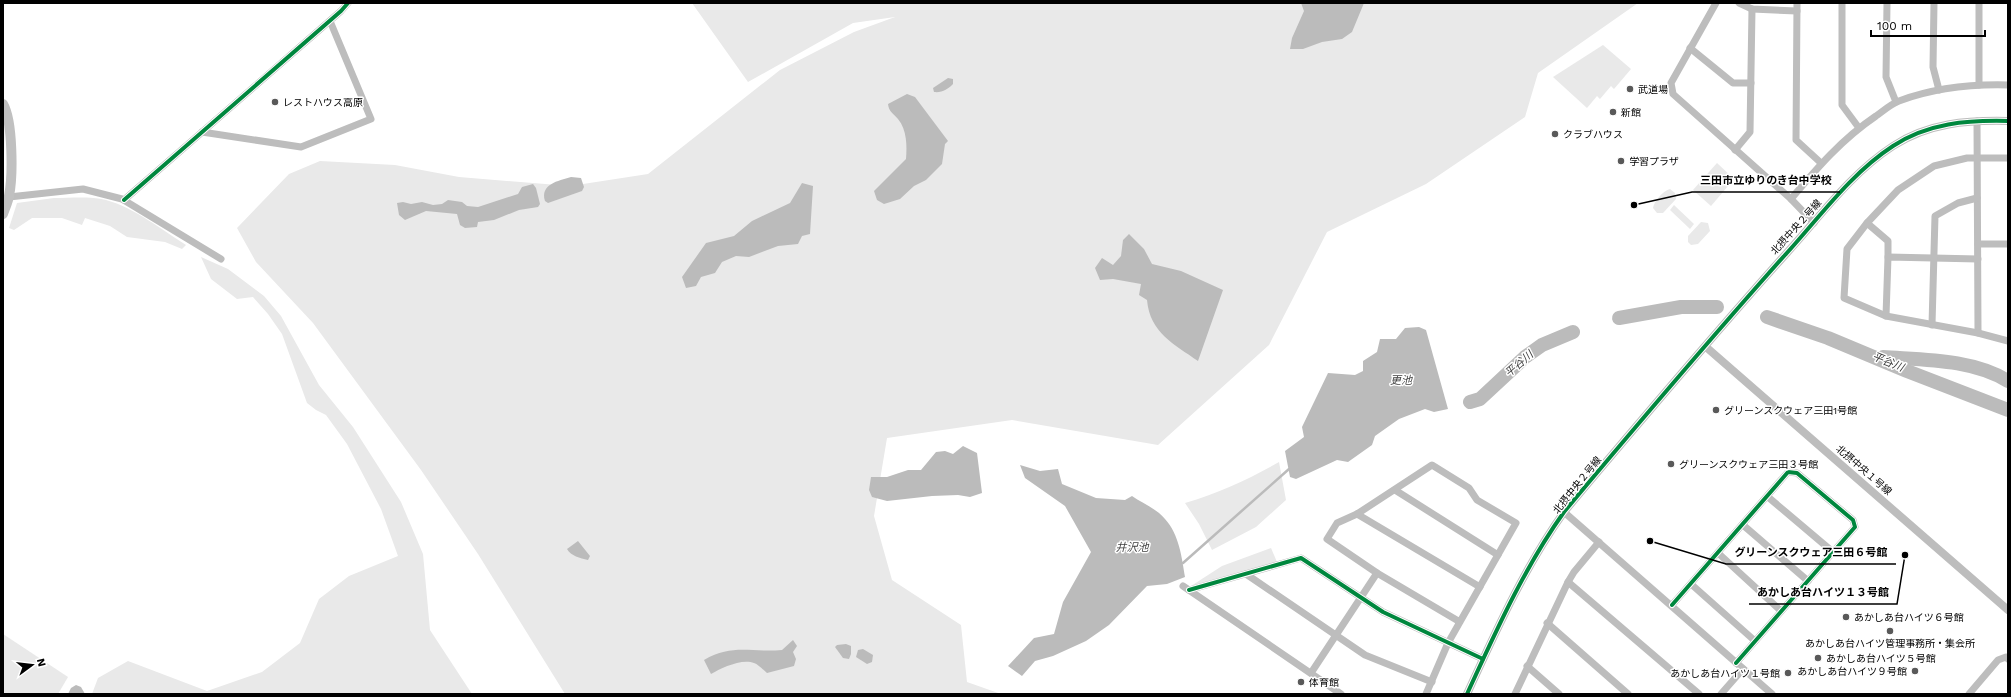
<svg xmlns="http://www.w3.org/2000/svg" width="2011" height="697" font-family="'Work Sans','Noto Sans JP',sans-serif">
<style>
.green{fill:#e9e9e9}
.water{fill:#bbb}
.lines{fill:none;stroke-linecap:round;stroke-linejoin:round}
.stream{stroke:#bbb;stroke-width:2.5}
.river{stroke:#bbb;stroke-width:14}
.minor{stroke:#bdbdbd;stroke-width:7}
.tertiary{stroke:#bdbdbd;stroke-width:8}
.secondary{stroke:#c0c0c0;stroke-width:10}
.cycleway-casing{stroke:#fff;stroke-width:6}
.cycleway{stroke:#00873e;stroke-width:4}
.poi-dot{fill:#595959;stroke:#fff;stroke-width:1.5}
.labels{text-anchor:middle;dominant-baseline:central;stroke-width:3;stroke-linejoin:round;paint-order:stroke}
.poi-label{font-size:10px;fill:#000;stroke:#fff;text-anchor:start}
.street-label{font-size:10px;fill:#000;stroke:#fff}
.water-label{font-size:11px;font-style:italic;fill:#3f3f3f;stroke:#fff}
.leader{fill:none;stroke:#000;stroke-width:1.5}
.callout-dot{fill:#000;stroke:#fff;stroke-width:1.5}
.callout-label{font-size:11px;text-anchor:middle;font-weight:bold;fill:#000;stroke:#fff;stroke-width:3;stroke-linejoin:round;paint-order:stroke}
</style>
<rect width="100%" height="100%" fill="#fff"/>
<!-- green -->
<g class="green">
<path d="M692 3H1638L1538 73 1525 117 1426 184 1327 232 1269 345 1158 445 1012 420 887 438 874 516 892 580 961 625 967 682 1001 694H565L478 554 421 470 313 323 256 262 237 228 289 174 320 161 395 165 459 177 570 186 648 174 780 70 854 32 895 17 853 23 748 82Z"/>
<path d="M1603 45 1631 69 1614 89 1611 86 1600 99 1597 96 1587 108 1553 77Z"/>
<path d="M3 118 5 121 3 196Z"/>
<path d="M1717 163 1734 179 1711 206 1693 190Z"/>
<path d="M1670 189 1675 193 1676 199 1663 213H1657L1653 208C1654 201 1663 191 1670 189Z"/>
<path d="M54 198C71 198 90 196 106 200 135 208 162 230 186 245L182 249 165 242 127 237 110 226 85 218 82 225 62 218H32L14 230 9 228 17 203Z"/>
<path d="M1674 205 1694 224 1690 229 1670 210Z"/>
<path d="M1701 222 1708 223 1710 231 1698 244 1691 245 1688 242V236Z"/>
<path d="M201 257 228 269 264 296 281 316 319 385 353 427 401 502 423 554 430 630 472 694H92L98 678 128 661 207 691 262 672 300 643 319 599 349 576 398 556 381 509 347 444 326 415 316 410 307 403 282 334 268 314 253 297 237 299 211 279Z"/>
<path d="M1279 462 1286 500 1256 527 1212 550 1199 524 1185 503C1219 493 1249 479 1279 462Z"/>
<path d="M1271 548 1277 562 1191 586 1222 566Z"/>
<path d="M3 634 68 677 58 694H3Z"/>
</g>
<!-- water -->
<g class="water">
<path d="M1301 3H1364L1352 32 1342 39 1322 42 1303 49H1290L1292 38 1304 11Z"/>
<path d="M948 78 953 79V84C948 89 942 93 934 92L933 88Z"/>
<path d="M907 94 915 97 948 141 945 144 942 164 926 180 914 186 900 199 884 204 877 200 874 191 906 159C907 146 907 130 898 119 893 113 889 112 888 104Z"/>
<path d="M571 177 581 178 584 187 582 191 548 203 545 201C540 184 558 181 571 177Z"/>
<path d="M802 183 813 186 810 234 802 236 798 244 778 246 749 257 736 256 722 262 715 273 701 277 696 286 686 288 682 277 706 243 734 236 752 221 790 203Z"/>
<path d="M533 184 536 188 540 204 538 207 519 210 494 220 478 222 477 227 465 228 460 225 457 214 426 211 405 220 399 215 397 203 403 202 411 204 422 202 433 205 442 204 448 200 462 202 467 206 478 207 518 194 522 187Z"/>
<path d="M1129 234 1144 249 1152 264 1181 271 1223 290 1198 361C1174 344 1150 333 1147 300L1139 295 1141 284 1113 279 1100 280 1095 268 1102 258 1113 265 1121 256 1123 240Z"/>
<path d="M1419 327 1426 330 1448 409 1434 412 1425 409 1399 419 1375 436 1372 445 1348 462 1337 460 1296 479 1290 477 1285 451 1304 437 1302 427 1328 373 1355 375 1363 371V361L1377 352 1380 339H1396L1405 328Z"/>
<path d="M963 446 977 453 982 493 970 497 958 495 932 496 887 501 872 497 869 490 871 477H887L908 470H921L936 452 945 451 953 454Z"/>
<path d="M1020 465 1040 471 1058 469 1062 484 1096 498 1125 500 1132 496C1142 503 1157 509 1165 519 1179 534 1182 558 1185 577L1167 584 1147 586 1109 625 1086 641 1053 656 1035 661 1022 676 1008 666 1034 638 1054 634 1063 602 1091 552 1065 506 1025 478Z"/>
<path d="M578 541 590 556 588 560C580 558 571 556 567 549Z"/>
<path d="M793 640 797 646 793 652 796 659 794 666 767 673C763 670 758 664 754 663 742 658 721 668 711 674L704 660C733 643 752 653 782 650Z"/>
<path d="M846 644 851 646V654L849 659 843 658 835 647 837 645Z"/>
<path d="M863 649 873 655 872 662 867 664 856 657 858 650Z"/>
<path d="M76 685 81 687 85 694H68L71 688Z"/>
</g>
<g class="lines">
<!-- stream -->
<path class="stream" d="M1183 563 1289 469"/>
<!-- river -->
<g class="river">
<path d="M1767 317 1828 338 1907 371 2008 410"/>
<path d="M1619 318 1681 307H1717"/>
<path d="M1883 357C1924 360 1972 359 2008 381"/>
<path d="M1470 402 1480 399 1525 357 1542 345 1573 332"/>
</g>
<!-- minor -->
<g class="minor">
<path d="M1716 3 1671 83 1673 94 1791 199 1814 223"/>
<path d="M1739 3 1752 9 1797 11"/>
<path d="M1797 3 1796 140 1821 163"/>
<path d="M1842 3V105L1859 128"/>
<path d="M1887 3 1886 77 1896 102"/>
<path d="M1934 3 1933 67 1939 90"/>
<path d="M1690 48 1733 83H1751"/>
<path d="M1979 85V3"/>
<path d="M1977 121 1978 333"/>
<path d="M202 132 301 147 371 119 330 21"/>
<path d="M1735 150 1750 132 1752 9"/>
<path d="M2008 158H1967L1934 166 1898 190 1867 223 1847 249 1844 298 1886 316 1978 333 2008 341"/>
<path d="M9 197 83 189 122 199 221 259"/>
<path d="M1791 199C1817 168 1842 139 1876 116 1883 111 1891 104 1899 101 1934 88 1971 84 2008 85"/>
<path d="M124 200 341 11 348 3"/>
<path d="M1867 223 1888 241V257"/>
<path d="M1978 244H2008"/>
<path d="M1886 316 1888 257 1978 259"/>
<path d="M1932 325 1935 216 1958 203 1977 198"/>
<path d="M1395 490 1498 555"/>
<path d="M1768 497 1833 552"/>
<path d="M1564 512 1772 694"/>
<path d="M1357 514 1480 587"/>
<path d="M1743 525 1808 581"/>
<path d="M1718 553 1781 611"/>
<path d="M1246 574 1365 655 1432 682"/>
<path d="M1568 582 1699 694"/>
<path d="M1691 584 1755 641"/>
<path d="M1183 586 1341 694"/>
<path d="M1189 590 1301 558 1383 612 1483 659"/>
<path d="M1672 605 1788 472 1797 473 1853 520 1855 527 1736 663"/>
<path d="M1547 623 1628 694"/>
<path d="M1527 666 1559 694"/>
<path d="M1311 673 1377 573"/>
<path d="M1426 694 1448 643 1516 523 1477 500 1469 488 1432 465 1357 514 1337 523 1327 539 1377 573 1460 622"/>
<path d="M1515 694 1568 582 1574 572 1599 542"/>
<path d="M1721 694 1743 669"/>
<path d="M1969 694 1998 660 2006 657 2008 659"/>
</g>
<!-- tertiary -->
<g class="tertiary">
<path d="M1706 347 2008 610"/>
<path d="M1467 694C1496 631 1524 568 1564 512 1637 425 1710 339 1785 255 1819 218 1850 174 1893 146 1928 123 1967 120 2008 121"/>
</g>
<!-- secondary -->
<path class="secondary" d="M3 104C13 121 13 176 9 196 8 202 5 208 3 214"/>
<!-- cycleway casing -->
<g class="cycleway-casing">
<g id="cycleway">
<path d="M124 200 341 11 348 3"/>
<path d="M1189 590 1301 558 1383 612 1483 659"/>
<path d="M1672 605 1788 472 1797 473 1853 520 1855 527 1736 663"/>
<path d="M1467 694C1496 631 1524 568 1564 512 1637 425 1710 339 1785 255 1819 218 1850 174 1893 146 1928 123 1967 120 2008 121"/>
</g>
</g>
<!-- cycleway -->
<use href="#cycleway" class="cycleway"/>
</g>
<!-- markers -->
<g class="poi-dot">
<circle cx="1630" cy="89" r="4"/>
<circle cx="275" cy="102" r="4"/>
<circle cx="1613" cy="112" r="4"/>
<circle cx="1555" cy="134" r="4"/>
<circle cx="1621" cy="161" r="4"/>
<circle cx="1716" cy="410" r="4"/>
<circle cx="1671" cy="464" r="4"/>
<circle cx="1846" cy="617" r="4"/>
<circle cx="1890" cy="631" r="4"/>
<circle cx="1818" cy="658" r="4"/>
<circle cx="1915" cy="671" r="4"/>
<circle cx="1788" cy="673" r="4"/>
<circle cx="1301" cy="682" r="4"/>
</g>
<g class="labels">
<!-- poi labels -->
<g class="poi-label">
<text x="1638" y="89">武道場</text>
<text x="283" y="102">レストハウス高原</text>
<text x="1621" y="112">新館</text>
<text x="1563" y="134">クラブハウス</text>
<text x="1629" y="161">学習プラザ</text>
<text x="1724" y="410">グリーンスクウェア三田1号館</text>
<text x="1679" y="464">グリーンスクウェア三田３号館</text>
<text x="1854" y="617">あかしあ台ハイツ６号館</text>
<text x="1890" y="643" text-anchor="middle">あかしあ台ハイツ管理事務所・集会所</text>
<text x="1826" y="658">あかしあ台ハイツ５号館</text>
<text x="1907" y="671" text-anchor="end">あかしあ台ハイツ９号館</text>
<text x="1780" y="673" text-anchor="end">あかしあ台ハイツ１号館</text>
<text x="1309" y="682">体育館</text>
</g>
<!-- street labels -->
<g class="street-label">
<text transform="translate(1796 227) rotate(-48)">北摂中央２号線</text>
<text transform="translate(1864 470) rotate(41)">北摂中央１号線</text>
<text transform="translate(1577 485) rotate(-51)">北摂中央２号線</text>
</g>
<!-- water labels -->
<g class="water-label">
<text transform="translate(1888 362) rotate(22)">平谷川</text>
<text transform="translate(1519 364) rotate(-41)">平谷川</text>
<text x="1401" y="380">更池</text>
<text x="1132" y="547">井沢池</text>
</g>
</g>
<!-- callouts -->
<path class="leader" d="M1634 205L1692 192H1840M1650 541L1726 564H1896M1905 555L1897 604H1749"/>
<g class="callout-dot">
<circle cx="1634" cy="205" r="4"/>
<circle cx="1650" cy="541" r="4"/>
<circle cx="1905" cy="555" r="4"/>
</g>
<g class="callout-label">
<text x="1766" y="184">三田市立ゆりのき台中学校</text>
<text x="1811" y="556">グリーンスクウェア三田６号館</text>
<text x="1823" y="596">あかしあ台ハイツ１３号館</text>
</g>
<!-- border -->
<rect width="2011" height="697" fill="none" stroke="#000000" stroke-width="8"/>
<!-- north arrow -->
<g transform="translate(32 665) rotate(75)" stroke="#ffffff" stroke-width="3" paint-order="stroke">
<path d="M0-3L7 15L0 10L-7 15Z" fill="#000000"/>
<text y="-6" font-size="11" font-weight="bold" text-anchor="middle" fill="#000000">N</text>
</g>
<!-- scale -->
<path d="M1871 30v6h114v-6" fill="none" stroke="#000000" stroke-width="2"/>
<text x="1877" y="30" font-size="12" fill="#000000" stroke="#ffffff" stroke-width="3" paint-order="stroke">100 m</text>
</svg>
